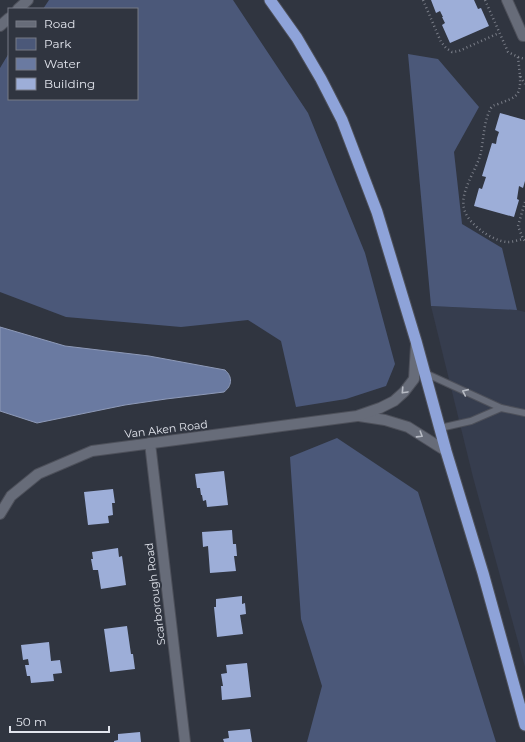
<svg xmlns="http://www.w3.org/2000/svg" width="525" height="742" font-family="Montserrat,sans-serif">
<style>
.built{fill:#363d4e}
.green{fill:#4b5879}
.water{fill:#6a7aa1;stroke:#8e9ab8}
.building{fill:#9daed8}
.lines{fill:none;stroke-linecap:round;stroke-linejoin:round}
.service-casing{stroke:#4d505a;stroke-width:8}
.minor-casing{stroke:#4d505a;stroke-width:12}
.trunk-casing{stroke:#4d505a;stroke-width:13}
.path{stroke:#7a7e88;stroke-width:2.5;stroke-dasharray:1 3;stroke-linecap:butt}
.service{stroke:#676c79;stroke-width:6}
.minor{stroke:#676c79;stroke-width:10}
.trunk{stroke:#8ea3d9;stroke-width:11}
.oneway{stroke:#b7bbc4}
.labels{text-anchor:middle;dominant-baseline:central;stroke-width:4;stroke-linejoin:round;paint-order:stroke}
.street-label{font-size:11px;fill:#e2e5ed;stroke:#303540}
</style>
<rect width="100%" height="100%" fill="#303540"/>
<!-- built -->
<path class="built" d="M431 306 517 310 525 312V667L473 477Z"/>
<!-- green -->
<g class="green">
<path d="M49 0H233L308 113 365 253 395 364 386 386 346 399 296 407 281 341 248 320 181 327 66 317 0 292V68L9 53V99H137V9H43Z"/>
<path d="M408 54 438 59 479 107 454 152 462 224 502 248 517 310 431 306Z"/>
<path d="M337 438 418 492 496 742H307L322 686 301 619 290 457Z"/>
</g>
<!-- water -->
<path class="water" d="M0 327 65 346 149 356 225 370C233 377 232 386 224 392L166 399 125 405 37 423 0 411Z"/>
<!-- building -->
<g class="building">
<path d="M431 0H474L478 9 481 8 489 26 450 43 442 25 445 23 442 17H443L440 11 436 13Z"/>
<path d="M500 113 525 120V181L523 188 519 186 517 199 519 200 514 217 474 206 479 188 482 189 486 177 482 176 492 143 496 144 497 138 499 132 495 130Z"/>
<path d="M224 471 228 505 207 507 206 500 203 501 202 495H201L200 488H197L195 474Z"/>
<path d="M113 489 115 503H112L113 515 108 516 109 523 88 525 84 492Z"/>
<path d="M232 530 233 544H236L237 556H234L236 571 210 573 208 546 203 547 202 532Z"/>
<path d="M118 548 119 557 122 556 126 585 101 589 98 570H93L91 559H93L92 552Z"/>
<path d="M242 596V604L245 603 246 614 240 615 243 634 217 637 214 607H216V599Z"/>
<path d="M127 626 131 654H133L135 669 110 672 104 629Z"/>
<path d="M49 642 51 661 60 660 62 673 53 674 54 681 31 683 30 676H27L25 665H29L28 659 23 660 21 645Z"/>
<path d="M247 663 251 697 222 700 221 686H223L221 674 227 673 226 665Z"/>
<path d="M250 729 252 742H224L223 739 229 738 228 731Z"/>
<path d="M140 732 141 742H114V741L118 740V734Z"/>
</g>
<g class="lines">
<!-- service casing -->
<g class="service-casing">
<g id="service">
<path d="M425 373 501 408 525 413"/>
<path d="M440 428 471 421 501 408"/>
</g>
</g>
<!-- minor casing -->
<g class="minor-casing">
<g id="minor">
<path d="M507 0 523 36H525"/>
<path d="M18 9 28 0"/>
<path d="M0 26 9 18"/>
<path d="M359 416 385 420 408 427 446 451"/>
<path d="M150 443 185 742"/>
<path d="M0 514 11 496 38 474 92 451 357 416 380 408 394 401 404 392 414 379 416 345"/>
</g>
</g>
<!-- trunk casing -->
<g class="trunk-casing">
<path id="trunk" d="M270 0 297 38 321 79 342 120 377 212 416 341 446 451 483 573 525 725"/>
</g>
<!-- path -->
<g class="path">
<path d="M423 0 441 42 446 48 452 52 459 51 499 33"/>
<path d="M485 0 508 52 518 57 525 59"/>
<path d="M518 57 520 76 525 84"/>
<path d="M520 76C521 97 516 97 498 104 495 105 493 105 491 108 483 122 484 141 480 156 475 172 460 192 464 208 466 218 475 226 483 232 489 236 500 242 508 242 513 242 518 240 523 239"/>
<path d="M525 202 518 226 523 239 525 241"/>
</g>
<!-- service -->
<use href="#service" class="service"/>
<!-- minor -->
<use href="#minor" class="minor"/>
<!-- trunk -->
<use href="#trunk" class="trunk"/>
</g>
<!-- one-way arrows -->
<defs><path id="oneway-chevron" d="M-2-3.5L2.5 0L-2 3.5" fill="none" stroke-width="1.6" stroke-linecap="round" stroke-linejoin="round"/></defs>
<g class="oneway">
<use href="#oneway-chevron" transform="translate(404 391) rotate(133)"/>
<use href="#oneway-chevron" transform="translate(465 392) rotate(-156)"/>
<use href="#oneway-chevron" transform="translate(420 435) rotate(32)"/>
</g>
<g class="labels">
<!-- street labels -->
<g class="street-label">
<text transform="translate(166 429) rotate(-7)">Van Aken Road</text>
<text transform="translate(155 594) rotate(-97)">Scarborough Road</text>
</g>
</g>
<!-- legend -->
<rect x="8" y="8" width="130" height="92" fill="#303540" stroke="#777b85"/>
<rect x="16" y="21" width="20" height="6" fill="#676c79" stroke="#777b85"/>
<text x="44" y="28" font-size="12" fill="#e2e5ed">Road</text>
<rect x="16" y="38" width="20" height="12" fill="#4b5879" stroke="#777b85"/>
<text x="44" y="48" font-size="12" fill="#e2e5ed">Park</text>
<rect x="16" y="58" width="20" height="12" fill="#6a7aa1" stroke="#777b85"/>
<text x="44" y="68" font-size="12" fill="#e2e5ed">Water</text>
<rect x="16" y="78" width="20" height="12" fill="#9daed8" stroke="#777b85"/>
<text x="44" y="88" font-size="12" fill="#e2e5ed">Building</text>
<!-- scale -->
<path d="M10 726v6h99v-6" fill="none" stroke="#e2e5ed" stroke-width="2"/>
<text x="16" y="726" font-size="12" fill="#e2e5ed" stroke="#303540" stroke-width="3" paint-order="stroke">50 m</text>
</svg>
